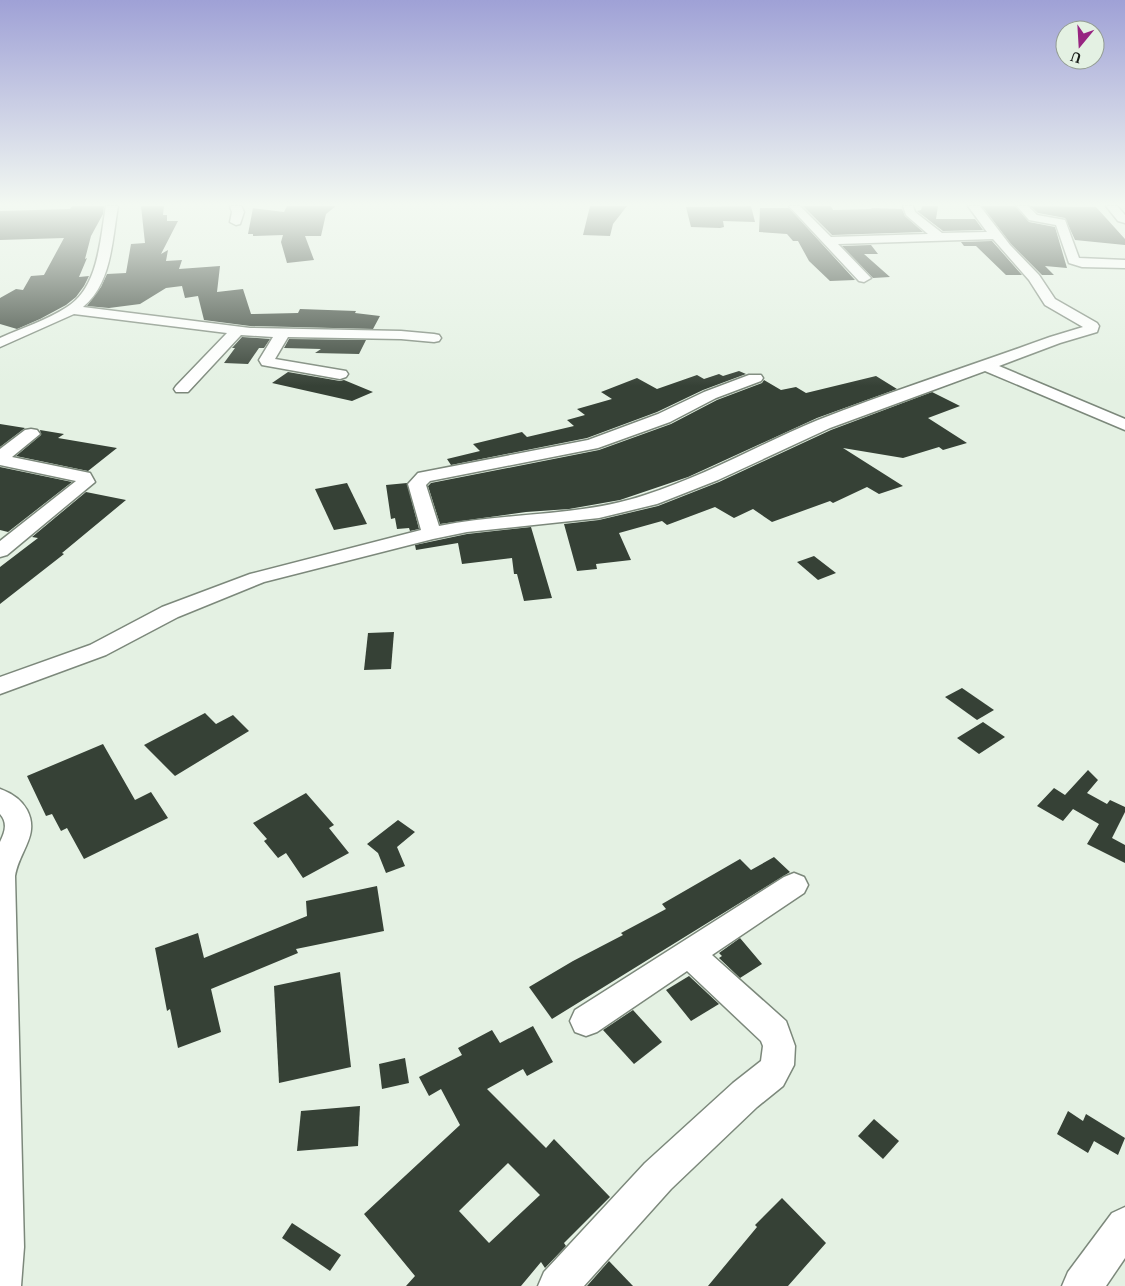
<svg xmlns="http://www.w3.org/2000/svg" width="1125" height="1286" font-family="'PT Serif',serif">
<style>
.building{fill:#364136;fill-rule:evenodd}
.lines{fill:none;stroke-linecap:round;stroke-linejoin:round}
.street-casing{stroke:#7c887b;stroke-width:3}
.street{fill:#fff;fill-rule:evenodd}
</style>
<rect width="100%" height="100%" fill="#e4f1e3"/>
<!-- building -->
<g class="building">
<path d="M72 206H104L103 214 91 236 85 259 87 258 79 277 89 276 84 286 76 297 66 305 40 319 17 329 0 324V298L16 289 23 290 31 276 44 275 64 238 0 240V211L70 209Z"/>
<path d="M141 206H164L163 215H167V221H178L161 254 168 250 166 261 182 260 179 269 220 266 217 292 243 289 251 314 298 313 300 309 356 311 355 313 380 316 373 329 250 326 204 320 198 296 185 298 182 286 166 288 140 304 109 308 87 306 101 287 107 274 126 273 131 244 145 243Z"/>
<path d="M287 206H336L326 214 321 236H305L314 260 287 263 281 242 283 235 253 236V234H248L253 208 284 212Z"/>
<path d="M590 206H627L613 224 610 236 583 235Z"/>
<path d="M751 206 755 222 723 221 724 227 720 228 691 227 686 207Z"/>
<path d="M803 206H831L833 210 871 209 872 208 902 209 905 216 923 232 832 235Z"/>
<path d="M922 206H938L936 219H975L983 230 943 231 917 211 921 210Z"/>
<path d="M982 206H1015L1029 222 1055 227 1067 268 1045 266 1054 275H1042L1011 244Z"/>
<path d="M1030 206 1096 207 1125 239V245L1075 240 1065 218 1038 213Z"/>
<path d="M760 208H789L855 280 830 281 809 261 798 241H793L787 234 759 232Z"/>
<path d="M992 241 1022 275H1006L976 246H964L961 242Z"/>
<path d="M871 245 878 254H864L890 277 873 278 842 246Z"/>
<path d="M242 337 270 339 264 348H259L248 364 224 363 235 348H232Z"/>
<path d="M289 339 366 340 359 354 315 353 321 349 284 348Z"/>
<path d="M739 371 746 374 703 390 657 412 587 438 451 465 447 459 480 451 473 444 522 432 527 437 574 426 567 420 585 415 577 409 612 399 601 392 637 378 657 389 697 375 704 379 719 374 723 376Z"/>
<path d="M288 372 340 381 344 380 373 392 352 401 272 383Z"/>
<path d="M876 376 897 389 817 418 688 477 620 500 569 509 526 512 440 524 428 486 431 483 599 450 671 424 717 400 762 383 764 380 781 390 796 387 806 393Z"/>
<path d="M932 392 960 406 928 418 967 443 943 450 939 447 903 458 843 448 903 486 879 494 867 487 833 503 830 501 772 522 753 509 734 518 715 507 667 525 662 521 619 533 631 560 596 564 597 569 577 571 564 524 599 520 658 506 719 482 831 430Z"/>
<path d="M0 424 25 428 0 447Z"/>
<path d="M40 430 64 434 58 438 117 448 88 471 16 456 41 435Z"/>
<path d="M0 467 72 482 8 532 0 530Z"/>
<path d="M347 483 367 524 334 530 315 489Z"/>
<path d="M407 483 419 529 410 531 409 528 397 529 395 518 391 519 386 485Z"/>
<path d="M86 492 126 500 62 553 64 554 0 604V567L38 538 32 537Z"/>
<path d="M531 527 552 598 524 601 517 574H514L512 558 462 564 458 543 416 550 415 545 467 534Z"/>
<path d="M814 556 836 573 818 580 797 562Z"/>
<path d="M394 632 391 669 364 670 368 633Z"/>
<path d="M962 688 994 710 977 720 945 697Z"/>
<path d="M205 713 216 724 233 715 249 731 175 776 144 745Z"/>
<path d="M983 722 1005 737 979 754 957 738Z"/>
<path d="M103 744 135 800 151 792 168 818 84 859 67 828 61 831 52 814 46 816 27 776Z"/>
<path d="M1088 770 1098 780 1087 793 1107 804 1110 800 1125 807V812L1112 838 1125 845V863L1087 844 1099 824 1073 809 1063 821 1037 806 1054 788 1065 795Z"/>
<path d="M306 793 334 825 329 828 349 853 303 878 286 853 278 858 264 841 267 839 253 823Z"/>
<path d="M398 820 415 832 397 847 405 866 386 873 378 853 367 844Z"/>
<path d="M774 857 790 872 552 1019 529 987 573 961 623 935 621 933 666 909 662 904 740 859 751 870Z"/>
<path d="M377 886 384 931 296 949 298 953 211 989 221 1032 178 1048 170 1009 167 1011 155 948 198 933 204 958 307 916 306 901Z"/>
<path d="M740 938 762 964 740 978 719 958 722 956 719 953Z"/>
<path d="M340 972 351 1067 279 1083 274 986Z"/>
<path d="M689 976 719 1004 691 1021 666 990Z"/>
<path d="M633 1010 662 1042 634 1064 603 1030Z"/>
<path d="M533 1026 553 1062 527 1076 523 1069 487 1089 546 1148 554 1139 610 1197 564 1243 566 1246 545 1268 541 1262 521 1286H406L415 1276 364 1214 460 1125 441 1089 429 1096 419 1077 462 1055 458 1048 492 1030 500 1043ZM508 1163 540 1195 489 1243 459 1211Z"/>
<path d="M405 1058 409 1083 382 1089 379 1064Z"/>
<path d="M360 1106 358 1146 297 1151 301 1111Z"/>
<path d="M1068 1111 1083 1121 1086 1114 1125 1138 1118 1155 1094 1141 1088 1153 1057 1134Z"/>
<path d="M874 1119 899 1141 883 1159 858 1136Z"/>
<path d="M782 1198 826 1243 788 1286H708L757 1227 755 1225Z"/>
<path d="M292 1223 341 1255 330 1271 282 1238Z"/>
<path d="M609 1261 633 1286H587Z"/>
</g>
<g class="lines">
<!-- street casing -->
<g class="street-casing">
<g id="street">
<path d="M106 206H118C112 240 112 283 83 307L250 328 401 331 434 334 439 335 441 338 439 341 434 342 401 339 288 337 275 359 346 371 348 374 346 377 340 379 262 365 259 360 273 337 241 335 188 392H176L174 389 176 386 227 333 74 314 0 347V338C22 328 47 320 67 307 99 287 100 239 106 206Z"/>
<path d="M230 206H241L244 212 240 224 236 225 230 222 232 212Z"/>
<path d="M789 206H800L831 237 928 234 906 215 903 206H913L915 212 942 233 987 232 968 206H980L1010 245 1039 275 1055 299 1097 323 1099 326 1097 332 1060 343 999 366 1125 419V430L985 371 830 428 718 480 657 504 599 518 467 532 433 539 264 582 178 617 106 655 0 694V677L90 645 162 607 250 574 421 530 408 484 418 473 588 440 658 414 704 392 749 375H761L763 378 761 381 716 398 670 422 598 448 430 481 426 485 439 526C507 512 580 517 645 495 705 476 760 444 818 420 894 390 973 365 1050 337L1083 327 1045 305 1029 280 993 239 838 244 871 278 864 282 859 281Z"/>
<path d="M1017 206H1028L1037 215 1065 220 1079 258 1125 260V268L1082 267 1069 263 1056 225 1029 220Z"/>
<path d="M1106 206H1117L1125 215V223L1118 221Z"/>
<path d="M31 429 37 430 40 434 12 457 90 473 95 482 7 555 0 557V541L76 481 0 465V449L25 430Z"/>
<path d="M0 789C11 793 21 799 27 810 40 835 19 851 15 876L24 1247 21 1286H0V842C5 832 8 823 0 814Z"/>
<path d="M794 873 804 877 808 885 804 893 712 955 786 1021 795 1046 794 1065 783 1086 757 1107 671 1189 584 1286H538L544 1272 645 1163 733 1083 761 1061 763 1046 761 1041 687 971 597 1032 586 1036 575 1032 570 1021 575 1010 784 877Z"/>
<path d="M1125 1207V1258L1106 1286H1062L1068 1272 1112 1213Z"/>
</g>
</g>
<!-- street -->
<use href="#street" class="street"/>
</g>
<!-- sky -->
<linearGradient id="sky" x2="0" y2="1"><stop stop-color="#9fa1d6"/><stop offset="0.53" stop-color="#f3f9f2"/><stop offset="1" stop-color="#f3f9f2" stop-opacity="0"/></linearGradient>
<rect width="1125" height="386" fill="url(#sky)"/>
<!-- north arrow -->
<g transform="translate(1080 45) rotate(198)"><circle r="24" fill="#e4f1e3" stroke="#939c92"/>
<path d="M0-4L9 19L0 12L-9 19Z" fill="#972481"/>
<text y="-8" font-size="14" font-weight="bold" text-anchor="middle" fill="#191d19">U</text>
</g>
</svg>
